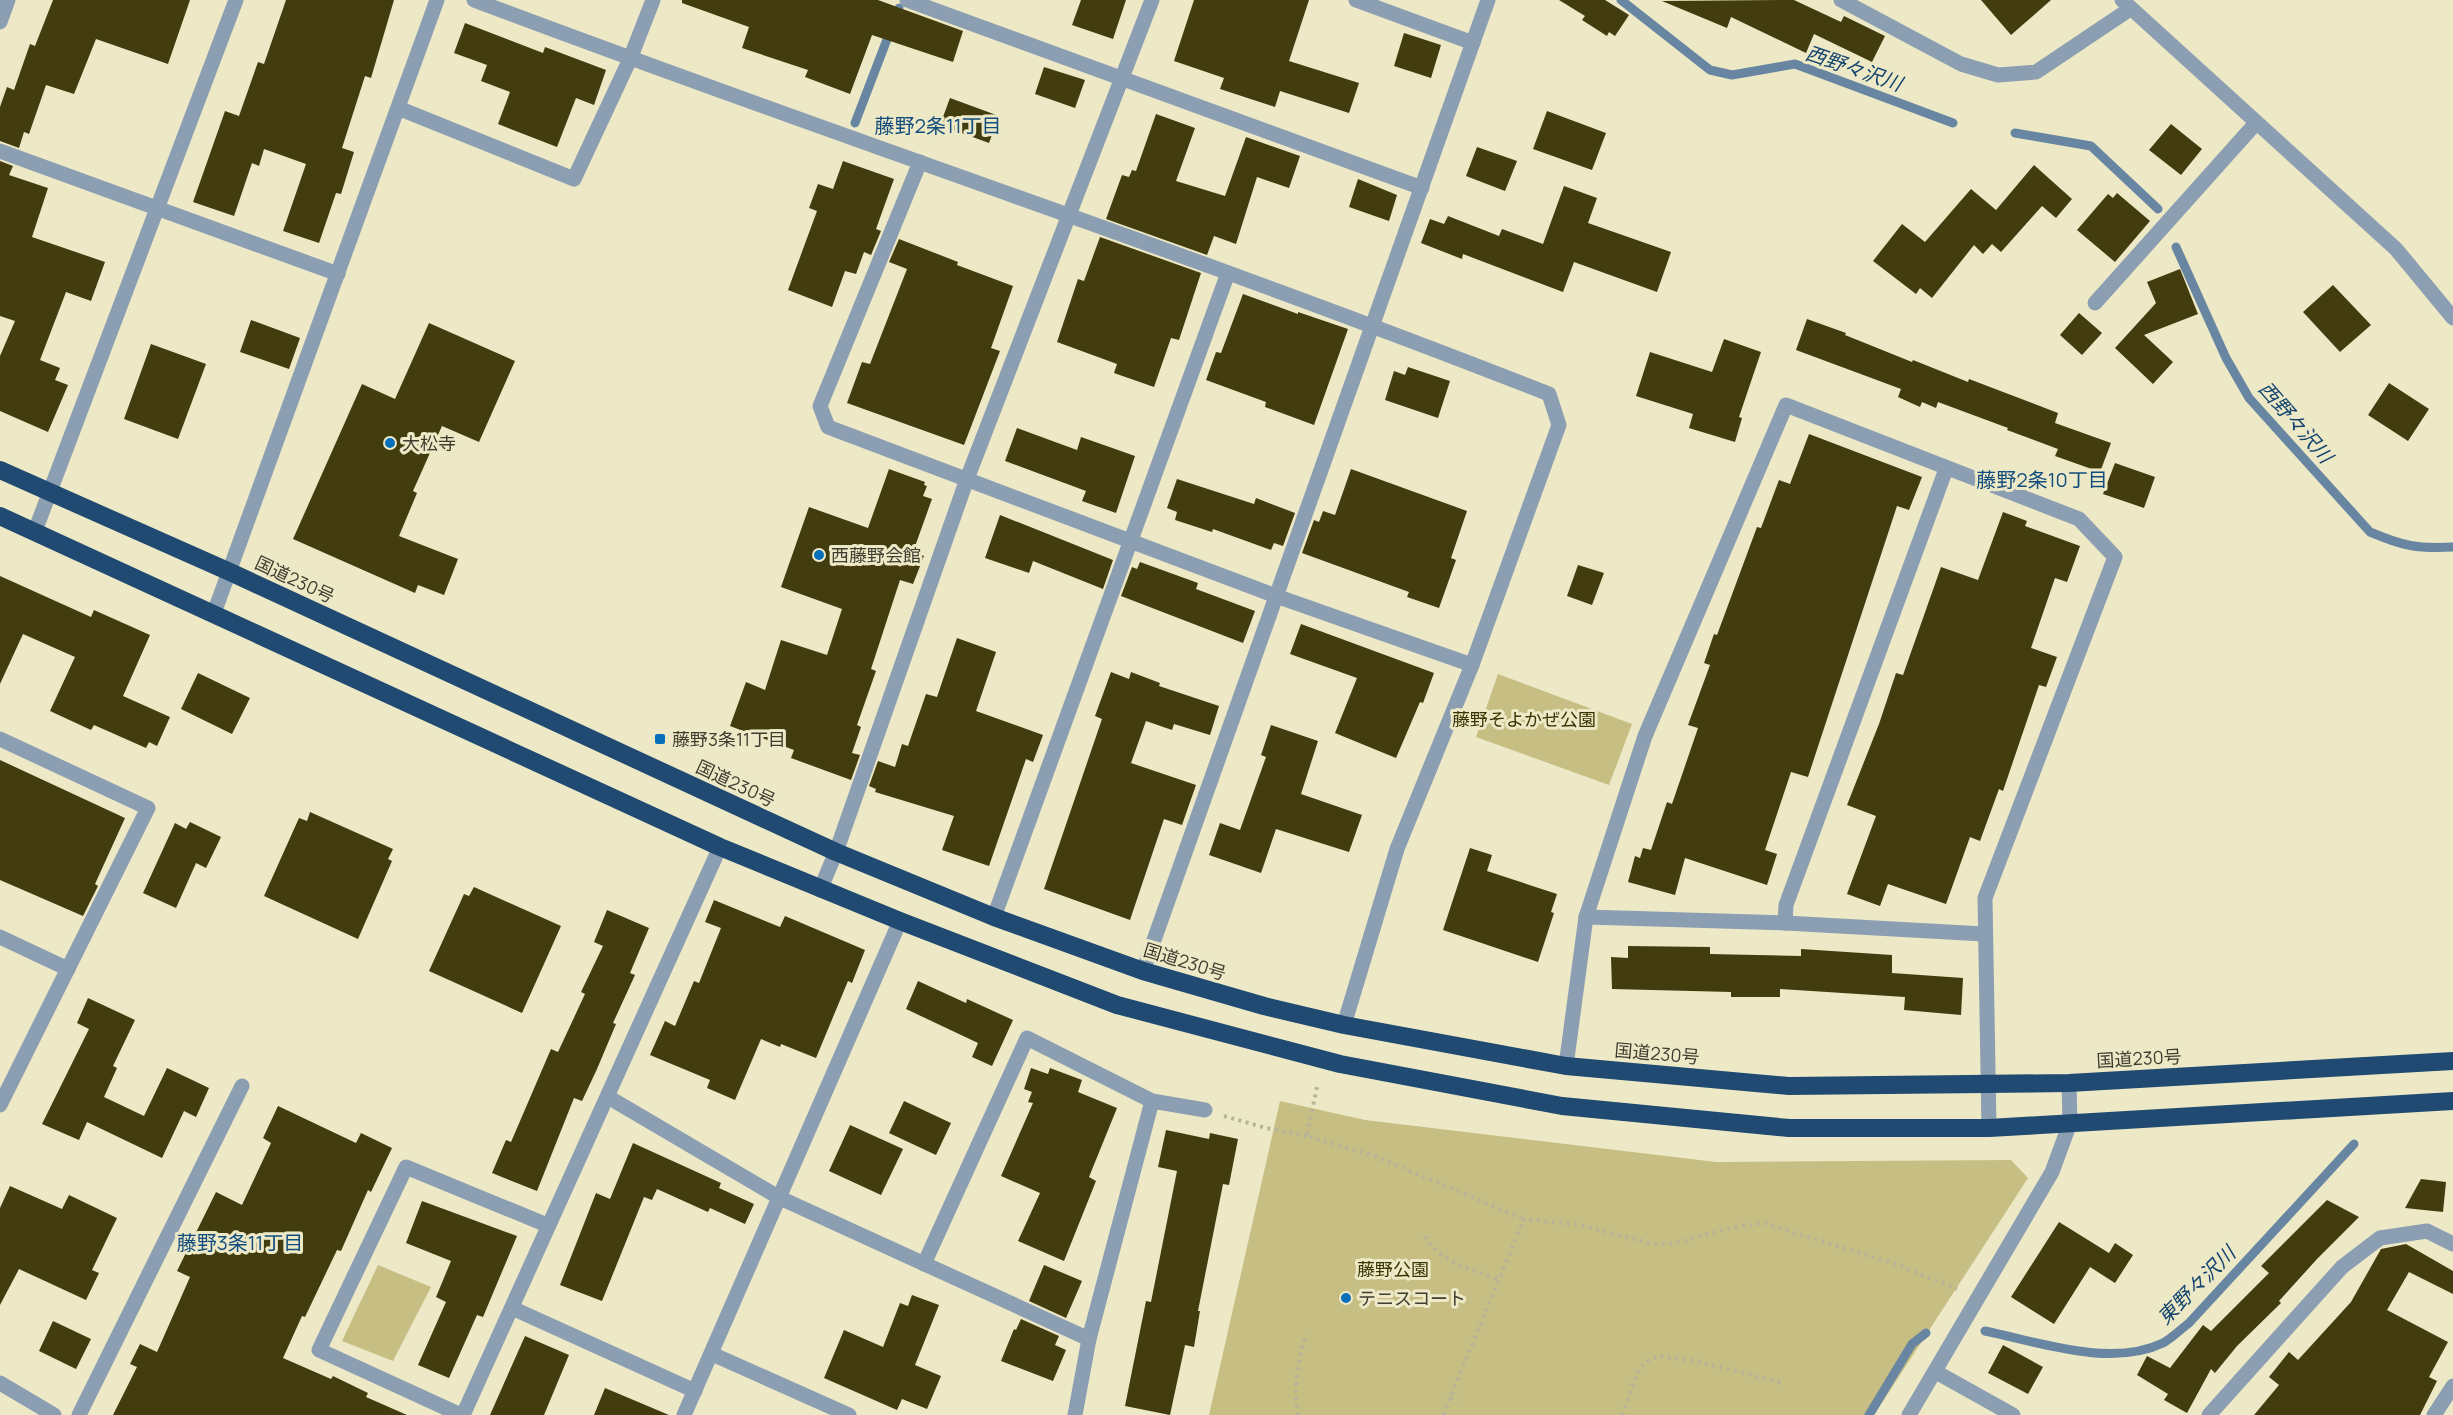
<svg xmlns="http://www.w3.org/2000/svg" width="2453" height="1415" font-family="Manrope,'Noto Sans JP',sans-serif">
<style>
.green{fill:#c7be84}
.lines{fill:none;stroke-linecap:round;stroke-linejoin:round}
.stream{stroke:#6886a1;stroke-width:9}
.building{fill:#433c0e}
.path{stroke:#b7b498;stroke-width:4;stroke-dasharray:3 4.5;stroke-linecap:butt}
.minor{stroke:#8b9eb2;stroke-width:15}
.highway{stroke:#204a71;stroke-width:18}
.poi-dot{fill:#056fba;stroke:#ede9c7;stroke-width:2}
.labels{text-anchor:middle;dominant-baseline:central;stroke-width:6;stroke-linejoin:round;paint-order:stroke}
.poi-label{font-size:18px;fill:#3f3d30;stroke:#ede9c7;text-anchor:start}
.street-label{font-size:18px;fill:#3f3d30;stroke:#ede9c7}
.park-label{font-size:18px;fill:#3a3300;stroke:#ede9c7}
.water-label{font-size:20px;font-style:italic;fill:#14446e;stroke:#ede9c7}
.neighbourhood-label{font-size:20px;fill:#114c7c;stroke:#ede9c7}
</style>
<rect width="100%" height="100%" fill="#ede9c7"/>
<!-- green -->
<g class="green">
<path d="M1498 674 1632 724 1609 785 1476 737Z"/>
<path d="M1280 1101 1365 1120 1716 1162 2011 1160 2028 1178 1874 1415H1209Z"/>
<path d="M378 1265 431 1287 393 1361 342 1341Z"/>
</g>
<g class="lines">
<!-- stream -->
<g class="stream">
<path d="M1621 0 1710 70 1732 75 1795 64 1953 123"/>
<path d="M855 123 899 8"/>
<path d="M2015 133 2091 146 2158 209"/>
<path d="M2176 247 2226 358 2249 398 2370 532C2403 546 2417 549 2453 547"/>
<path d="M1985 1331C2039 1342 2111 1368 2163 1343 2172 1338 2181 1329 2189 1323L2354 1144"/>
<path d="M1869 1415 1912 1344 1926 1333"/>
</g>
</g>
<!-- building -->
<g class="building">
<path d="M53 0H190L168 64 96 39 74 94 46 85 29 134 24 132 19 148 0 141V107L7 87 14 90 30 44 35 46Z"/>
<path d="M286 0H394L371 78 365 76 342 148 354 152 341 194 336 193 319 243 283 231 306 164 264 149 259 166 252 163 234 216 193 202 225 111 239 116 258 62 264 64Z"/>
<path d="M682 0H878L963 31 953 62 872 35 850 94 805 77 808 70 742 48 749 27 682 3Z"/>
<path d="M1081 0H1126L1113 39 1072 25Z"/>
<path d="M1194 0H1309L1289 61 1359 83 1349 113 1280 91 1275 107 1220 89 1224 78 1174 61Z"/>
<path d="M1559 0H1605L1629 15 1615 36 1609 32 1607 36 1582 20 1585 16Z"/>
<path d="M1794 0 1841 22 1844 16 1885 36 1872 62 1814 34 1806 53 1731 17 1727 28 1662 1Z"/>
<path d="M1981 0H2051L2011 35Z"/>
<path d="M465 23 543 53 545 47 606 70 594 105 576 98 557 147 498 124 510 92 481 81 487 65 454 53Z"/>
<path d="M1404 33 1441 45 1431 78 1394 66Z"/>
<path d="M1044 67 1085 80 1075 108 1035 94Z"/>
<path d="M950 98 999 116 989 143 940 125Z"/>
<path d="M1547 111 1606 133 1592 170 1533 149Z"/>
<path d="M1156 114 1195 128 1176 181 1225 196 1246 137 1300 156 1289 188 1257 177 1236 244 1214 236 1207 255 1106 219 1122 175 1129 177 1132 170 1136 171Z"/>
<path d="M2171 124 2202 149 2181 175 2149 150Z"/>
<path d="M1477 147 1517 161 1505 191 1466 176Z"/>
<path d="M0 161 13 166 9 175 48 188 32 237 105 262 91 301 66 292 40 360 60 368 55 380 68 385 48 432 0 411V356L15 321 0 316Z"/>
<path d="M843 161 894 179 876 229 881 231 871 255 864 252 856 274 845 271 832 307 788 290 817 211 809 208 818 184 833 189Z"/>
<path d="M2034 165 2072 199 2056 218 2042 206 2001 252 1992 244 1983 254 1974 245 1932 298 1920 288 1916 294 1873 261 1902 224 1925 242 1971 189 1996 210Z"/>
<path d="M1358 179 1397 195 1389 221 1349 207Z"/>
<path d="M1564 186 1597 198 1588 223 1671 252 1657 292 1574 262 1563 292 1463 254 1462 259 1421 243 1430 219 1444 224 1448 216 1499 236 1502 229 1543 244Z"/>
<path d="M2117 193 2150 221 2115 262 2077 230 2108 194 2113 198Z"/>
<path d="M1100 237 1201 273 1179 340 1171 338 1154 387 1114 373 1117 364 1057 342 1078 279 1084 281Z"/>
<path d="M899 239 958 262 957 265 1013 286 991 348 1000 351 964 445 847 403 862 362 870 364 907 269 889 262Z"/>
<path d="M2180 269 2198 314 2144 335 2173 362 2153 384 2115 348 2156 303 2147 282Z"/>
<path d="M2333 285 2371 325 2340 352 2303 312Z"/>
<path d="M1243 294 1298 314V312L1348 329 1314 425 1265 407 1266 402 1206 380 1216 352 1221 353Z"/>
<path d="M2079 313 2102 333 2082 355 2060 335Z"/>
<path d="M1807 319 1846 333 1845 335 1912 362 1913 360 1968 382 1969 379 2058 413 2055 423 2111 443 2100 472 2055 456 2058 449 2007 430 2008 428 1938 402 1936 408 1922 402 1920 407 1898 397 1901 389 1796 350Z"/>
<path d="M251 320 300 338 289 369 240 352Z"/>
<path d="M429 323 515 361 479 442 442 426 413 491 417 493 399 536 458 559 444 595 418 585 415 593 293 539 362 384 395 399Z"/>
<path d="M1724 339 1761 352 1739 417 1742 418 1735 442 1689 428 1693 414 1636 396 1650 352 1712 372Z"/>
<path d="M151 344 206 364 178 439 124 419Z"/>
<path d="M1408 367 1450 381 1438 418 1385 400 1394 371 1405 375Z"/>
<path d="M2389 383 2429 409 2408 441 2368 415Z"/>
<path d="M1017 428 1077 450 1081 437 1135 456 1116 513 1082 501 1086 491 1005 461Z"/>
<path d="M1809 434 1922 477 1909 510 1897 506 1808 777 1791 772 1765 850 1777 854 1767 885 1685 858 1675 895 1628 882 1635 856 1640 858 1643 848 1651 850 1667 802 1672 804 1698 728 1688 725 1710 665 1704 663 1714 634 1717 635 1757 527 1761 528 1779 480 1790 484Z"/>
<path d="M2115 463 2155 477 2144 508 2103 494Z"/>
<path d="M889 469 925 482 924 485 927 486 923 496 932 499 913 552 924 556 913 584 900 580 871 669 876 671 857 725 861 727 852 753 860 755 851 780 791 758 794 750 730 726 746 682 765 690 781 640 827 655 842 609 781 587 809 507 868 528Z"/>
<path d="M1351 469 1467 511 1451 558 1456 560 1439 608 1407 597 1409 592 1302 553 1314 520 1319 522 1323 511 1335 515Z"/>
<path d="M1177 479 1254 504 1256 498 1295 513 1283 546 1274 543 1271 550 1213 529 1212 532 1175 520 1177 512 1167 508Z"/>
<path d="M2003 512 2027 521 2025 526 2080 546 2067 582 2055 578 2031 648 2057 657 2046 687 2039 685 2003 791 1999 789 1980 841 1970 837 1946 904 1888 884 1880 906 1847 894 1876 816 1847 805 1879 724 1896 673 1903 675 1941 567 1978 580Z"/>
<path d="M1000 515 1113 560 1103 589 1033 561 1029 573 985 558Z"/>
<path d="M1140 562 1198 583 1196 589 1255 611 1243 643 1121 596 1132 567 1137 569Z"/>
<path d="M1578 565 1604 573 1592 605 1567 596Z"/>
<path d="M0 576 91 617 94 610 150 635 123 696 170 717 157 746 149 742 146 748 94 725 91 730 50 711 75 657 23 634 0 684Z"/>
<path d="M1301 624 1434 673 1423 703 1420 702 1396 758 1335 733 1357 678 1290 654Z"/>
<path d="M957 638 996 652 976 711 1043 735 1033 762 1026 759 989 866 942 850 954 816 875 792 876 789 869 786 878 761 895 767 902 744 908 746 926 694 937 697Z"/>
<path d="M1111 672 1129 679 1131 672 1160 683 1159 686 1219 706 1210 735 1174 724 1172 730 1146 721 1131 763 1196 785 1182 825 1164 819 1130 920 1044 889 1102 719 1095 716Z"/>
<path d="M198 673 250 698 232 734 181 709Z"/>
<path d="M1271 725 1318 741 1301 794 1362 815 1349 852 1276 829 1261 873 1209 855 1220 823 1240 830 1266 757 1261 755Z"/>
<path d="M0 760 125 818 95 884 98 886 83 916 0 880Z"/>
<path d="M310 812 393 849 388 859 392 861 358 939 264 896 299 818 307 821Z"/>
<path d="M190 822 221 837 206 868 196 863 176 908 143 893 175 823 186 829Z"/>
<path d="M1470 848 1492 855 1487 871 1557 894 1551 912 1554 913 1538 962 1443 930Z"/>
<path d="M474 887 561 926 522 1013 429 971 464 894 469 896Z"/>
<path d="M714 900 780 927 785 916 865 950 852 983 848 981 816 1058 781 1044 780 1047 761 1039 735 1100 707 1088 710 1080 650 1055 665 1021 675 1026 694 981 699 983 721 928 705 922Z"/>
<path d="M607 910 649 928 630 973 635 975 613 1023 616 1024 597 1069 582 1101 574 1098 537 1191 492 1173 506 1140 511 1142 551 1049 558 1052 585 994 581 992 603 946 594 942Z"/>
<path d="M1628 946 1710 947V954L1801 956V949L1892 955V973L1963 978 1961 1015 1904 1010 1905 997 1780 989V997H1731V992L1612 989 1611 957 1628 958Z"/>
<path d="M918 981 966 1003 967 999 1013 1020 992 1066 972 1057 978 1043 906 1009Z"/>
<path d="M88 998 135 1020 113 1066 117 1068 104 1097 144 1116 167 1068 209 1088 196 1117 184 1111 162 1158 87 1122 79 1140 42 1124 89 1029 77 1023Z"/>
<path d="M1031 1068 1048 1074 1050 1068 1082 1080 1078 1092 1117 1108 1089 1177 1096 1181 1064 1261 1018 1241 1040 1193 1001 1176 1033 1103 1028 1102 1032 1092 1024 1089Z"/>
<path d="M904 1101 951 1123 936 1155 889 1133Z"/>
<path d="M278 1106 356 1143 361 1133 392 1148 371 1192 368 1190 341 1251 337 1250 305 1317 302 1316 283 1358 331 1379 333 1376 368 1393 366 1397 407 1415H113L137 1367 130 1364 140 1344 157 1352 190 1277 177 1271 216 1192 242 1205 271 1143 263 1138Z"/>
<path d="M850 1125 903 1149 881 1195 829 1171Z"/>
<path d="M1166 1130 1209 1139 1210 1133 1238 1139 1229 1185 1223 1184 1198 1311H1200L1194 1347 1185 1345 1170 1415 1125 1406 1146 1301 1151 1302 1177 1171 1158 1167Z"/>
<path d="M633 1143 721 1183 719 1188 754 1204 745 1224 710 1208 708 1212 657 1189 652 1200 644 1197 602 1301 560 1285 596 1193 610 1199Z"/>
<path d="M2421 1179 2446 1182 2443 1212 2405 1208Z"/>
<path d="M10 1186 62 1209 69 1195 117 1218 92 1270 99 1273 86 1300 19 1269 0 1305V1208Z"/>
<path d="M2327 1200 2359 1217 2317 1259 2279 1301 2281 1303 2237 1346 2215 1373 2211 1369 2187 1413 2164 1400 2168 1394 2137 1375 2147 1356 2170 1368 2203 1325 2211 1331 2269 1273 2261 1266Z"/>
<path d="M422 1201 517 1236 483 1317 477 1315 449 1378 418 1365 446 1302 436 1297 451 1261 406 1243Z"/>
<path d="M2059 1222 2109 1253 2115 1243 2133 1255 2115 1283 2090 1267 2054 1324 2011 1297Z"/>
<path d="M2406 1244 2453 1271V1294L2409 1272 2387 1310 2448 1342 2429 1377 2437 1381 2420 1415H2254L2279 1385 2269 1377 2289 1352 2298 1360 2351 1302 2381 1249Z"/>
<path d="M1044 1265 1082 1281 1066 1318 1029 1301Z"/>
<path d="M912 1295 939 1305 915 1365 941 1376 927 1409 902 1399 897 1410 824 1378 844 1330 883 1347 900 1303 908 1306Z"/>
<path d="M1021 1319 1059 1336 1055 1345 1066 1350 1053 1381 1001 1361 1014 1329 1016 1330Z"/>
<path d="M53 1321 91 1339 76 1369 39 1351Z"/>
<path d="M525 1336 569 1355 544 1415H490Z"/>
<path d="M2003 1345 2043 1367 2028 1394 1988 1373Z"/>
<path d="M605 1388 669 1415H594Z"/>
</g>
<g class="lines">
<!-- path -->
<g class="path">
<path d="M1317 1087 1307 1136 1372 1155 1524 1219"/>
<path d="M1224 1116 1266 1128 1307 1136"/>
<path d="M1425 1236C1441 1263 1470 1269 1498 1279"/>
<path d="M1450 1397 1458 1400"/>
<path d="M1298 1415C1292 1386 1299 1361 1306 1333"/>
<path d="M1443 1415 1524 1219 1580 1225 1653 1244 1676 1243 1730 1228 1763 1223 1898 1265 1957 1289"/>
<path d="M1622 1415 1638 1371 1645 1362 1658 1356 1696 1361 1782 1383"/>
</g>
<!-- minor -->
<g class="minor">
<path d="M474 0C831 135 1194 254 1549 394L1559 425 1472 665 1397 849 1344 1025"/>
<path d="M907 0 1422 188"/>
<path d="M1356 0 1473 43"/>
<path d="M1841 0 1961 64 1998 75 2036 72 2130 9"/>
<path d="M2122 0 2396 249 2453 318"/>
<path d="M0 22 8 0"/>
<path d="M398 108 574 179 630 59 653 0"/>
<path d="M0 151 338 274"/>
<path d="M920 162 820 406 828 427 1276 596 1472 665"/>
<path d="M2095 303 2256 123"/>
<path d="M35 531 236 0"/>
<path d="M214 613 437 0"/>
<path d="M0 739 148 808 0 1105"/>
<path d="M820 890 836 852 967 479 1152 0"/>
<path d="M994 917 1228 273"/>
<path d="M1586 917 1785 923 1984 934"/>
<path d="M1785 923 1786 905 1946 469"/>
<path d="M0 937 68 969"/>
<path d="M1143 971 1488 0"/>
<path d="M1566 1066 1586 917 1645 736 1786 405 2079 519 2115 557 1985 898 1989 1128"/>
<path d="M608 1097 780 1198 1089 1339"/>
<path d="M924 1264 1027 1038 1152 1101 1205 1110"/>
<path d="M512 1308 695 1391"/>
<path d="M712 1354 849 1415"/>
<path d="M1936 1372 2013 1415"/>
<path d="M0 1383 54 1415"/>
<path d="M79 1415 242 1086"/>
<path d="M461 1415 319 1350 406 1167 547 1225"/>
<path d="M463 1415 720 847"/>
<path d="M684 1415 900 921"/>
<path d="M1075 1415 1089 1339 1152 1101"/>
<path d="M1909 1415 2052 1172 2070 1123 2069 1083"/>
<path d="M2209 1415 2342 1267 2380 1238 2427 1231 2453 1244"/>
<path d="M2434 1415 2453 1386"/>
</g>
<!-- highway -->
<g class="highway">
<path d="M0 470 230 572 836 852 994 917 1143 971 1264 1006 1344 1025 1566 1066 1789 1086 2069 1083 2453 1061"/>
<path d="M0 516 720 847 900 921 1117 1005 1340 1064 1562 1106 1789 1128H1989L2453 1101"/>
</g>
</g>
<!-- markers -->
<g class="poi-dot">
<circle cx="390" cy="443" r="6"/>
<circle cx="819" cy="555" r="6"/>
<rect x="654" y="733" width="12" height="12" rx="3"/>
<circle cx="1346" cy="1298" r="6"/>
</g>
<g class="labels">
<!-- poi labels -->
<g class="poi-label">
<text x="402" y="443">大松寺</text>
<text x="831" y="555">西藤野会館</text>
<text x="672" y="739">藤野3条11丁目</text>
<text x="1358" y="1298">テニスコート</text>
</g>
<!-- street labels -->
<g class="street-label">
<text transform="translate(295 579) rotate(25)">国道230号</text>
<text transform="translate(736 783) rotate(25)">国道230号</text>
<text transform="translate(1185 961) rotate(17)">国道230号</text>
<text transform="translate(1657 1053) rotate(5)">国道230号</text>
<text transform="translate(2139 1058) rotate(-3)">国道230号</text>
</g>
<!-- park labels -->
<g class="park-label">
<text x="1524" y="719">藤野そよかぜ公園</text>
<text x="1393" y="1269">藤野公園</text>
</g>
<!-- water labels -->
<g class="water-label">
<text transform="translate(1854 68) rotate(19)">西野々沢川</text>
<text transform="translate(2296 422) rotate(49)">西野々沢川</text>
<text transform="translate(2196 1285) rotate(-45)">東野々沢川</text>
</g>
<!-- neighbourhood labels -->
<g class="neighbourhood-label">
<text x="938" y="125">藤野2条11丁目</text>
<text x="2042" y="479">藤野2条10丁目</text>
<text x="240" y="1242">藤野3条11丁目</text>
</g>
</g>
</svg>
